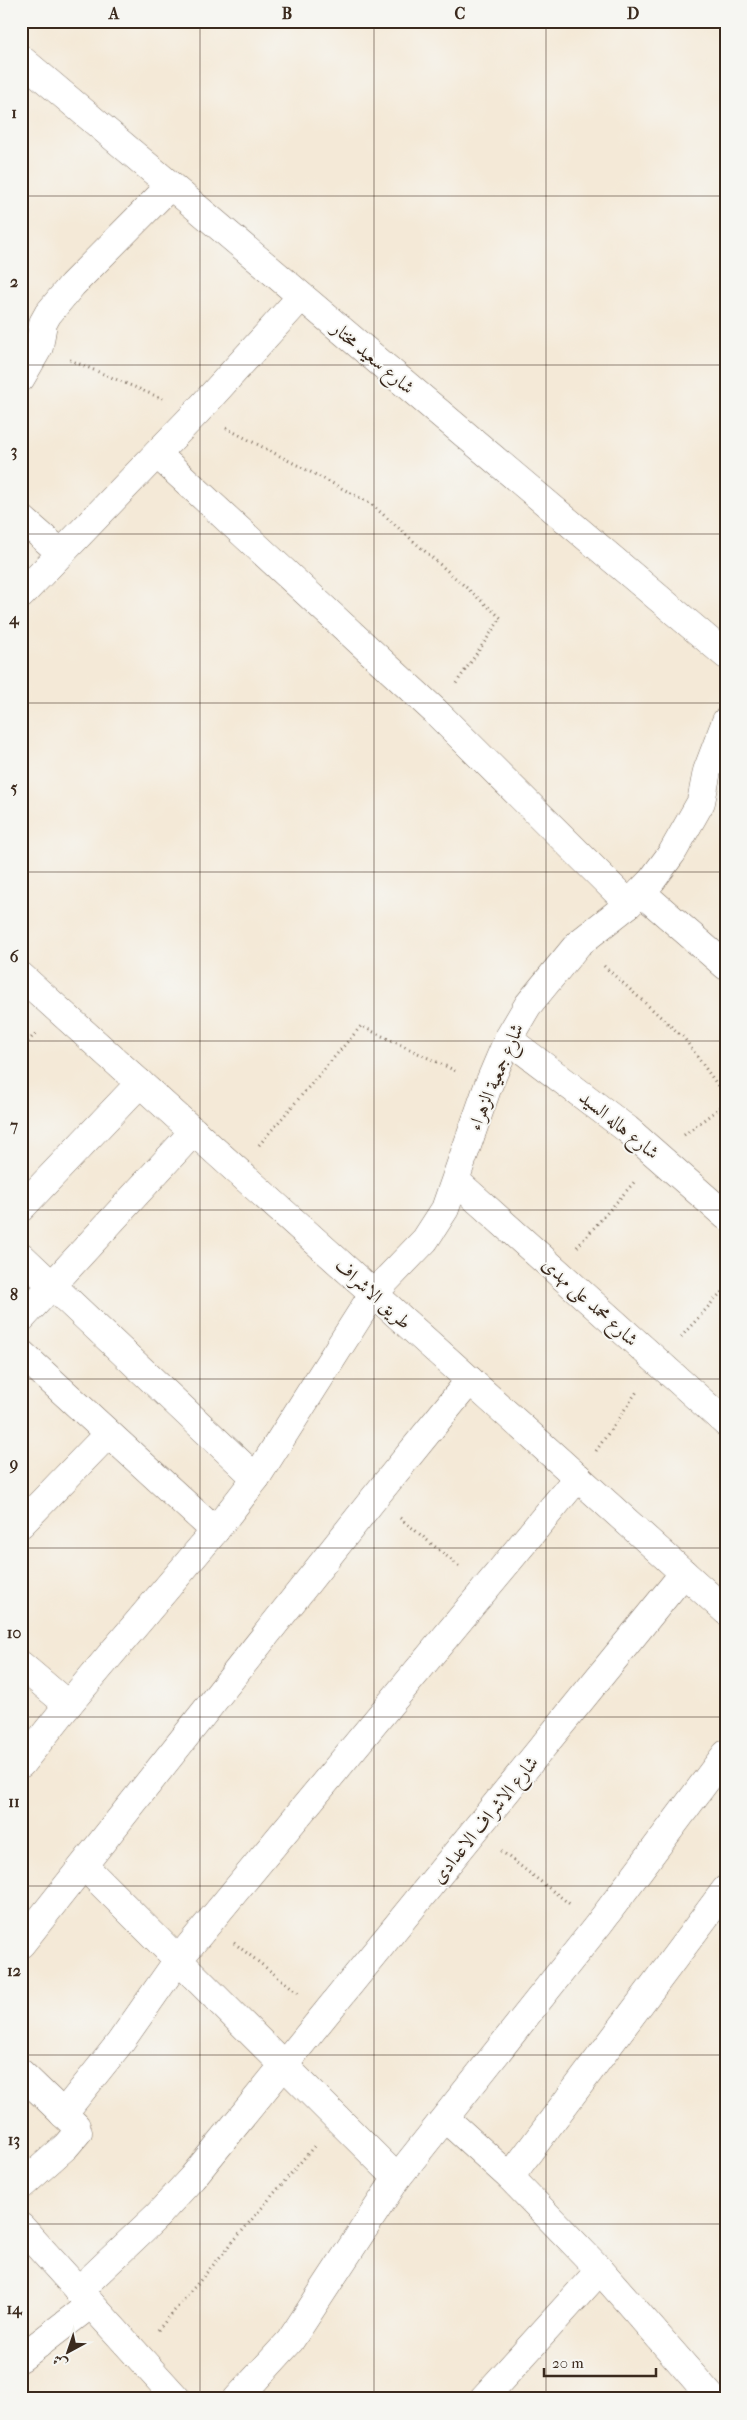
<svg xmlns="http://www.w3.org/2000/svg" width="747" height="2420" font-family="'IM FELL French Canon',Amiri,serif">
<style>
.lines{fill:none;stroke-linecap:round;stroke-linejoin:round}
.minor-casing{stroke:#7c6d5f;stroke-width:29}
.path{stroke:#7c6d5f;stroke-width:3;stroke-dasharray:1 4;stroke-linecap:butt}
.minor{stroke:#fff;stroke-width:28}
.grid{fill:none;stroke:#3b2a1e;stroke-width:1;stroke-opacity:0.55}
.labels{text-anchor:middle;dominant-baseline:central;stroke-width:4;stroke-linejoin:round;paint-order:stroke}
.street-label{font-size:19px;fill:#3b2a1e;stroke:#f6f6f2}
.neatline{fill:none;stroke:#3b2a1e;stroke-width:2}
.grid-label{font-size:16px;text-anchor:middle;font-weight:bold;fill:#3b2a1e}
</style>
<rect width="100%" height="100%" fill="#f6f6f2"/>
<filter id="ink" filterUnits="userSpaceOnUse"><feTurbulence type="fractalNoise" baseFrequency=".02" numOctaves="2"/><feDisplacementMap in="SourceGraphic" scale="10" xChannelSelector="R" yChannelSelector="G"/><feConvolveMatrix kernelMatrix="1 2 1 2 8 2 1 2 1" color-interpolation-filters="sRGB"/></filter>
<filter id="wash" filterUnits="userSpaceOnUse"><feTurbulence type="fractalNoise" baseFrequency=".0096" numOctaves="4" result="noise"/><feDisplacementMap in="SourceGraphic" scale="20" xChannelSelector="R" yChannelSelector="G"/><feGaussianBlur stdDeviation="1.12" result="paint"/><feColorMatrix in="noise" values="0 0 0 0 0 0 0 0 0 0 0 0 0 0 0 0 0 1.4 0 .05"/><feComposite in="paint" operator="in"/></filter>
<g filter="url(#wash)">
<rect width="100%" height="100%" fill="#f4e9d7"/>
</g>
<g filter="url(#ink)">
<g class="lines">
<!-- minor casing -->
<g class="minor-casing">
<g id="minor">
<path d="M21 59 726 655"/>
<path d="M21 378 39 347 43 323 48 314 72 285 170 186"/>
<path d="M157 454 436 712 629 904"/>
<path d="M21 518 61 553"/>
<path d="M21 595 196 413 301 297"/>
<path d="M641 892 726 966"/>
<path d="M21 976 726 1611"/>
<path d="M508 1039 627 1129 726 1216"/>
<path d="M456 1181 726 1423"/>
<path d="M21 1208 140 1083"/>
<path d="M21 1256 256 1478"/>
<path d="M21 1319 194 1131"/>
<path d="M21 1353 215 1531"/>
<path d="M21 1524 108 1434"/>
<path d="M21 1665 68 1705"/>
<path d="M21 1764 68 1705 215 1531 256 1478 373 1294 425 1240 445 1209 488 1086 508 1039 528 1005 578 944 629 904 652 880 672 853 701 802 707 771 726 721"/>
<path d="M84 1866 397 2178"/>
<path d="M21 1944 375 1497 470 1380"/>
<path d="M21 2073 76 2126 78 2132 66 2146 21 2186"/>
<path d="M63 2114 119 2044 178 1960 578 1477"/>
<path d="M446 2119 510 2177 600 2270 713 2399"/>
<path d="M510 2177 726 1889"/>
<path d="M21 2227 177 2399"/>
<path d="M78 2291 157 2216 192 2178 684 1573"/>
<path d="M21 2358 91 2304"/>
<path d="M237 2399 290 2341 397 2178 598 1925 726 1754"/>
<path d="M483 2399 600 2270"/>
</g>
</g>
<!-- path -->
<g class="path">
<path d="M70 360 163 399"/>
<path d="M226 428 370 503 501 618 455 685"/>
<path d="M604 966 684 1038 726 1097"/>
<path d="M21 1049 36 1033"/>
<path d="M684 1135 726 1103"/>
<path d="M259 1145 361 1026 458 1072"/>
<path d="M577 1247 636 1180"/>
<path d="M681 1337 726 1287"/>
<path d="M596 1451 638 1390"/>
<path d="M400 1518 461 1568"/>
<path d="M501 1851 571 1905"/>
<path d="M234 1943 300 1994"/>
<path d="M158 2330 316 2144"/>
</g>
<!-- minor -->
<use href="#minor" class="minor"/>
</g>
</g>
<!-- grid -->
<path class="grid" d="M200 21V2399M374 21V2399M546 21V2399M21 196H726M21 365H726M21 534H726M21 703H726M21 872H726M21 1041H726M21 1210H726M21 1379H726M21 1548H726M21 1717H726M21 1886H726M21 2055H726M21 2224H726"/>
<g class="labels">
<!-- street labels -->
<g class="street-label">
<text transform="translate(373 358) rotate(40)">شارع سعيد مختار</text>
<text transform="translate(496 1077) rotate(-67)">شارع جمعية الزهراء</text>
<text transform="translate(619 1125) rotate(39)">شارع هاله السيد</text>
<text transform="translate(373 1294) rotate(42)">طريق الاشراف</text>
<text transform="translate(590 1302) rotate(42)">شارع محمد على مهدى</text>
<text transform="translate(485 1820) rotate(-51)">شارع الاشراف الاعدادى</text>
</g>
</g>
<!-- margin -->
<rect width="747" height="2420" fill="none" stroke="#f6f6f2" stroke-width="55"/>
<!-- north arrow -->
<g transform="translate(68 2352) rotate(220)" stroke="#f6f6f2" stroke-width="4" paint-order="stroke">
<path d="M0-4L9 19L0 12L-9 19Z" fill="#3b2a1e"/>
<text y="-8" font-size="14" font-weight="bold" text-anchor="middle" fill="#3b2a1e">ش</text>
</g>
<!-- scale -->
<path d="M544 2368v8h112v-8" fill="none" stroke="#3b2a1e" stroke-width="2.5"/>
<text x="552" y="2368" font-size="15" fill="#3b2a1e" stroke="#f6f6f2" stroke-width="4" paint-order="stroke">20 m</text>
<rect x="28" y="28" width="692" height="2364" class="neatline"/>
<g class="grid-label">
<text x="114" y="19">A</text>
<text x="287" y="19">B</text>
<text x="460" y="19">C</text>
<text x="633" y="19">D</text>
<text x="14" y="118">1</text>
<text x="14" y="287">2</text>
<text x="14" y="456">3</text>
<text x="14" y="624">4</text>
<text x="14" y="793">5</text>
<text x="14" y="962">6</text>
<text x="14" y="1131">7</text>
<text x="14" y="1300">8</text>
<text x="14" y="1469">9</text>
<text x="14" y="1638">10</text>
<text x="14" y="1807">11</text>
<text x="14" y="1976">12</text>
<text x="14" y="2145">13</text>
<text x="14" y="2314">14</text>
</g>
</svg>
